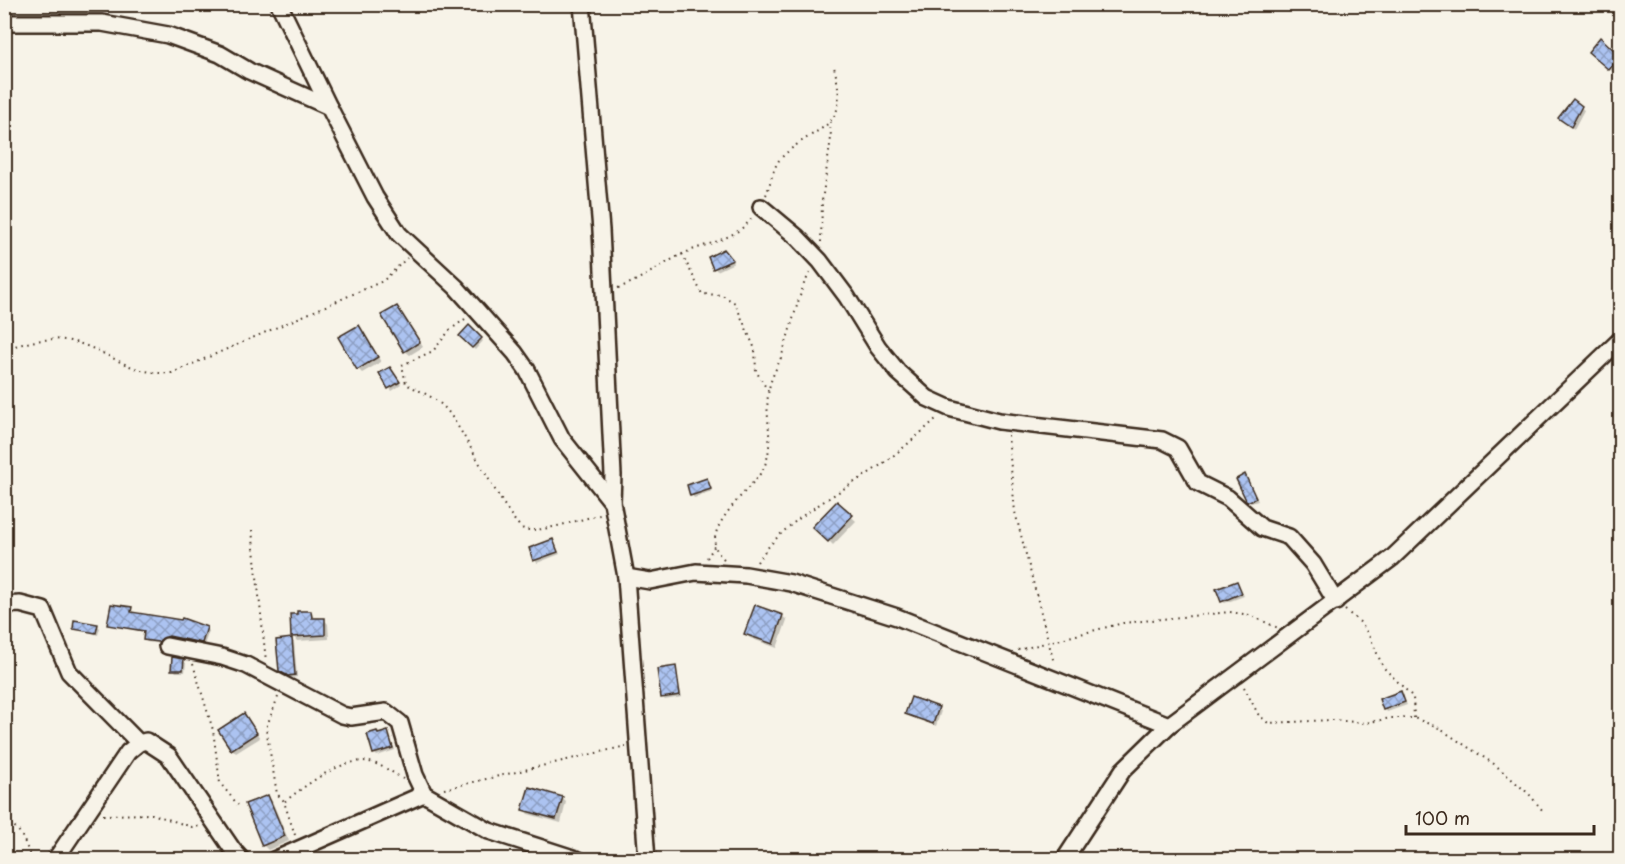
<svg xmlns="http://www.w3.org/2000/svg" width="1625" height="864" font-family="'Playpen Sans',sans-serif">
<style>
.shadow{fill:#0003}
.building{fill:url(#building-cross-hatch);stroke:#3b2a1e;stroke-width:1.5}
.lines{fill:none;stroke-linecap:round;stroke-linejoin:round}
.minor-casing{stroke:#3b2a1e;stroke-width:20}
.path{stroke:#3b2a1e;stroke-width:2;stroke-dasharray:1.5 4.5;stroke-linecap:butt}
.minor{stroke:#f7f3e8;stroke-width:15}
</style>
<defs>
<pattern id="building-cross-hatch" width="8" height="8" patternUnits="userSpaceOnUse" patternTransform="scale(1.5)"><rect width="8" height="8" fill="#acc3f1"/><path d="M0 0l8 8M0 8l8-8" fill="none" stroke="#8d9fc3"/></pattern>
</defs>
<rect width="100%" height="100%" fill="#f7f3e8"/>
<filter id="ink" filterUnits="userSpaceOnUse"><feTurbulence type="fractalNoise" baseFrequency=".0167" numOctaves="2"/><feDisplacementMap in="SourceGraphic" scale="12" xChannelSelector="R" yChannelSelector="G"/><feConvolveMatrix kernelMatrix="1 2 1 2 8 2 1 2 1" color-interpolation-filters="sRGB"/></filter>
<g filter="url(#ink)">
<!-- shadow -->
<g class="shadow">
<path d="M1600 39 1620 58 1613 72 1590 52Z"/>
<path d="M1573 101 1584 110 1574 129 1563 120Z"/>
<path d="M724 251 734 263 717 271 715 268Z"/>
<path d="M401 312 423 347 410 355 405 351Z"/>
<path d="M359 327 381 362 362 373 358 369Z"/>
<path d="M469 327 483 341 475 350 461 336Z"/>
<path d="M393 371 401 385 392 391 381 374Z"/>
<path d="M1245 476 1258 501 1251 503 1248 501Z"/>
<path d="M706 480 712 492 694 498 692 495Z"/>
<path d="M837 503 856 521 833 545 815 527Z"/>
<path d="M553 541 560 554 537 563 535 560Z"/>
<path d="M1237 582 1244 596 1225 603 1222 601Z"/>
<path d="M131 609 134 614 206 628 209 631 204 645 172 638 162 644 147 642 144 639 145 632 109 624Z"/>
<path d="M311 612 315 620 324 619 328 624 329 639 297 641 293 636Z"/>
<path d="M782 616 787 620 777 648 750 638 746 634Z"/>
<path d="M97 625 100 628 98 635 74 628Z"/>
<path d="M291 640 294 642 297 677 291 678 280 670Z"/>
<path d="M183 661 186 663 185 672H176L173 669Z"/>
<path d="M675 668 682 697 665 700 662 697Z"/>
<path d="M1401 693 1407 705 1387 712 1385 709Z"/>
<path d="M912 699 941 711 936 726 907 713Z"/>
<path d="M244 715 260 738 236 753 232 749Z"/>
<path d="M376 732 379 735 388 733 395 750 377 756 374 753Z"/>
<path d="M268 796 272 801 289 841 268 850 263 845Z"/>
<path d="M562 798 566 802 561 823 528 814 524 810Z"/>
</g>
<!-- building -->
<g class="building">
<path d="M1600 37 1620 56 1609 70 1588 52Z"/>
<path d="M1573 99 1582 106 1571 127 1558 118Z"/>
<path d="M724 249 733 260 713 269 708 257Z"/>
<path d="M397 306 420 342 404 352 381 315Z"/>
<path d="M359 325 378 357 357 370 338 337Z"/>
<path d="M469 325 482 338 472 348 459 336Z"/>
<path d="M390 367 400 382 388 389 379 373Z"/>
<path d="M1245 474 1256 498 1247 502 1236 479Z"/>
<path d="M707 478 711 489 690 496 687 485Z"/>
<path d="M837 501 853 515 828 542 812 527Z"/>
<path d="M553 539 558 552 533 561 529 548Z"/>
<path d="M1237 581 1242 593 1221 602 1216 589Z"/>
<path d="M111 604 132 607 131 612 181 620 182 618 207 627 202 643 169 636 158 642 143 640 144 631 107 625Z"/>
<path d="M755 605 783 615 773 644 744 634Z"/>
<path d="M297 611H311L312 618H325V635L291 637 290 614H297Z"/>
<path d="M74 620 98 624 96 633 73 629Z"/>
<path d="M292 638 295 675 288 676 279 671 276 640Z"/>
<path d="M172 657 184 659 183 670H171Z"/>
<path d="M676 666 680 695 661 698 657 669Z"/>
<path d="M1401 691 1405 702 1383 710 1379 699Z"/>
<path d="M911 697 939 707 933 724 905 714Z"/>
<path d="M244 713 257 733 231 750 218 730Z"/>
<path d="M377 731 378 734 388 731 393 748 373 754 367 734Z"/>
<path d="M529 787 563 797 556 819 522 810Z"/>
<path d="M268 795 285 836 262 846 245 804Z"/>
</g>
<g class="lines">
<!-- minor casing -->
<g class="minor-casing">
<g id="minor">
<path d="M279 4 329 107"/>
<path d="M582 4 601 230 613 475 612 502"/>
<path d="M4 23H102L168 35 220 54 249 71 329 107 375 197 399 234 456 287 515 353 527 370 562 439 612 502 626 577 647 860"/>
<path d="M761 207 797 237 820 261 847 297 878 347 898 372 927 398 949 408 999 421 1162 440 1178 448 1198 483 1228 498 1262 528 1289 537 1313 564 1336 602"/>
<path d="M626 577 650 581 696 572 746 575 791 583 897 617 1169 725"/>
<path d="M4 605 20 604 43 610 69 672 139 743"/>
<path d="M167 646 222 657 246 665 342 715 351 717 386 712 400 723 415 775 424 794 489 831 579 860"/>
<path d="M55 860 128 752 139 743 146 741 169 756 233 850 242 860"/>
<path d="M274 860 424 794"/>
<path d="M1064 860 1123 770 1169 725 1392 558 1620 340"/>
</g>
</g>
<!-- path -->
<g class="path">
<path d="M766 195C771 183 773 165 782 157 819 121 851 133 834 67"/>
<path d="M821 242 822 201 831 138 830 122"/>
<path d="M682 254 702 294 722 295 735 303 755 349 756 371 768 391"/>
<path d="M618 288C641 280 659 266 680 255 705 243 734 241 752 218"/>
<path d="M465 319 450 330 433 351 402 365 406 384C419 391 435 397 445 408 462 426 510 525 524 529 539 534 583 518 600 515"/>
<path d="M4 349C26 343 48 336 70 341 108 349 128 376 172 373L383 281 407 258"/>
<path d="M1008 435 1015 512 1054 663"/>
<path d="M252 530 266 661"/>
<path d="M707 558 715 545"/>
<path d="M724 559C693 534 749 492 762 471 777 445 763 416 769 389 771 377 778 366 782 355 790 331 796 307 804 284L811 271"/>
<path d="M757 562C785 520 831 498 872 471 895 456 916 437 936 419"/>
<path d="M1345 610 1361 623 1370 637 1383 667 1413 697 1414 718"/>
<path d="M1018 650 1123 623 1230 612 1250 615 1278 628"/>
<path d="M193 664 213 730 220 783 238 805"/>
<path d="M1244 687 1258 714 1268 723 1333 720 1365 723 1391 718H1414L1437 727 1494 764 1529 794 1543 811"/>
<path d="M278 697 266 728 277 794 284 801"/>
<path d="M444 789 626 746"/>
<path d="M103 815 152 814 192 827 200 826"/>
<path d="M4 821C22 826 25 845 32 860"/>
<path d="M295 835 284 802C305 786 337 761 364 761 377 762 392 772 403 779"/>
</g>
<!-- minor -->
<use href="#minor" class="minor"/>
</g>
</g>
<!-- margin -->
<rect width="1625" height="864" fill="none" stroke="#f7f3e8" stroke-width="24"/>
<rect x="12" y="12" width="1601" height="840" fill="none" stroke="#3b2a1e" stroke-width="2" filter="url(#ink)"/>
<!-- scale -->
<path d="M1406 825v9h188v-9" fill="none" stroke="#3b2a1e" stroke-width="3"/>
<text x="1415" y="825" font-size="18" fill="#3b2a1e" stroke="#f7f3e8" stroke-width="4.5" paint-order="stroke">100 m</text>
</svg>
